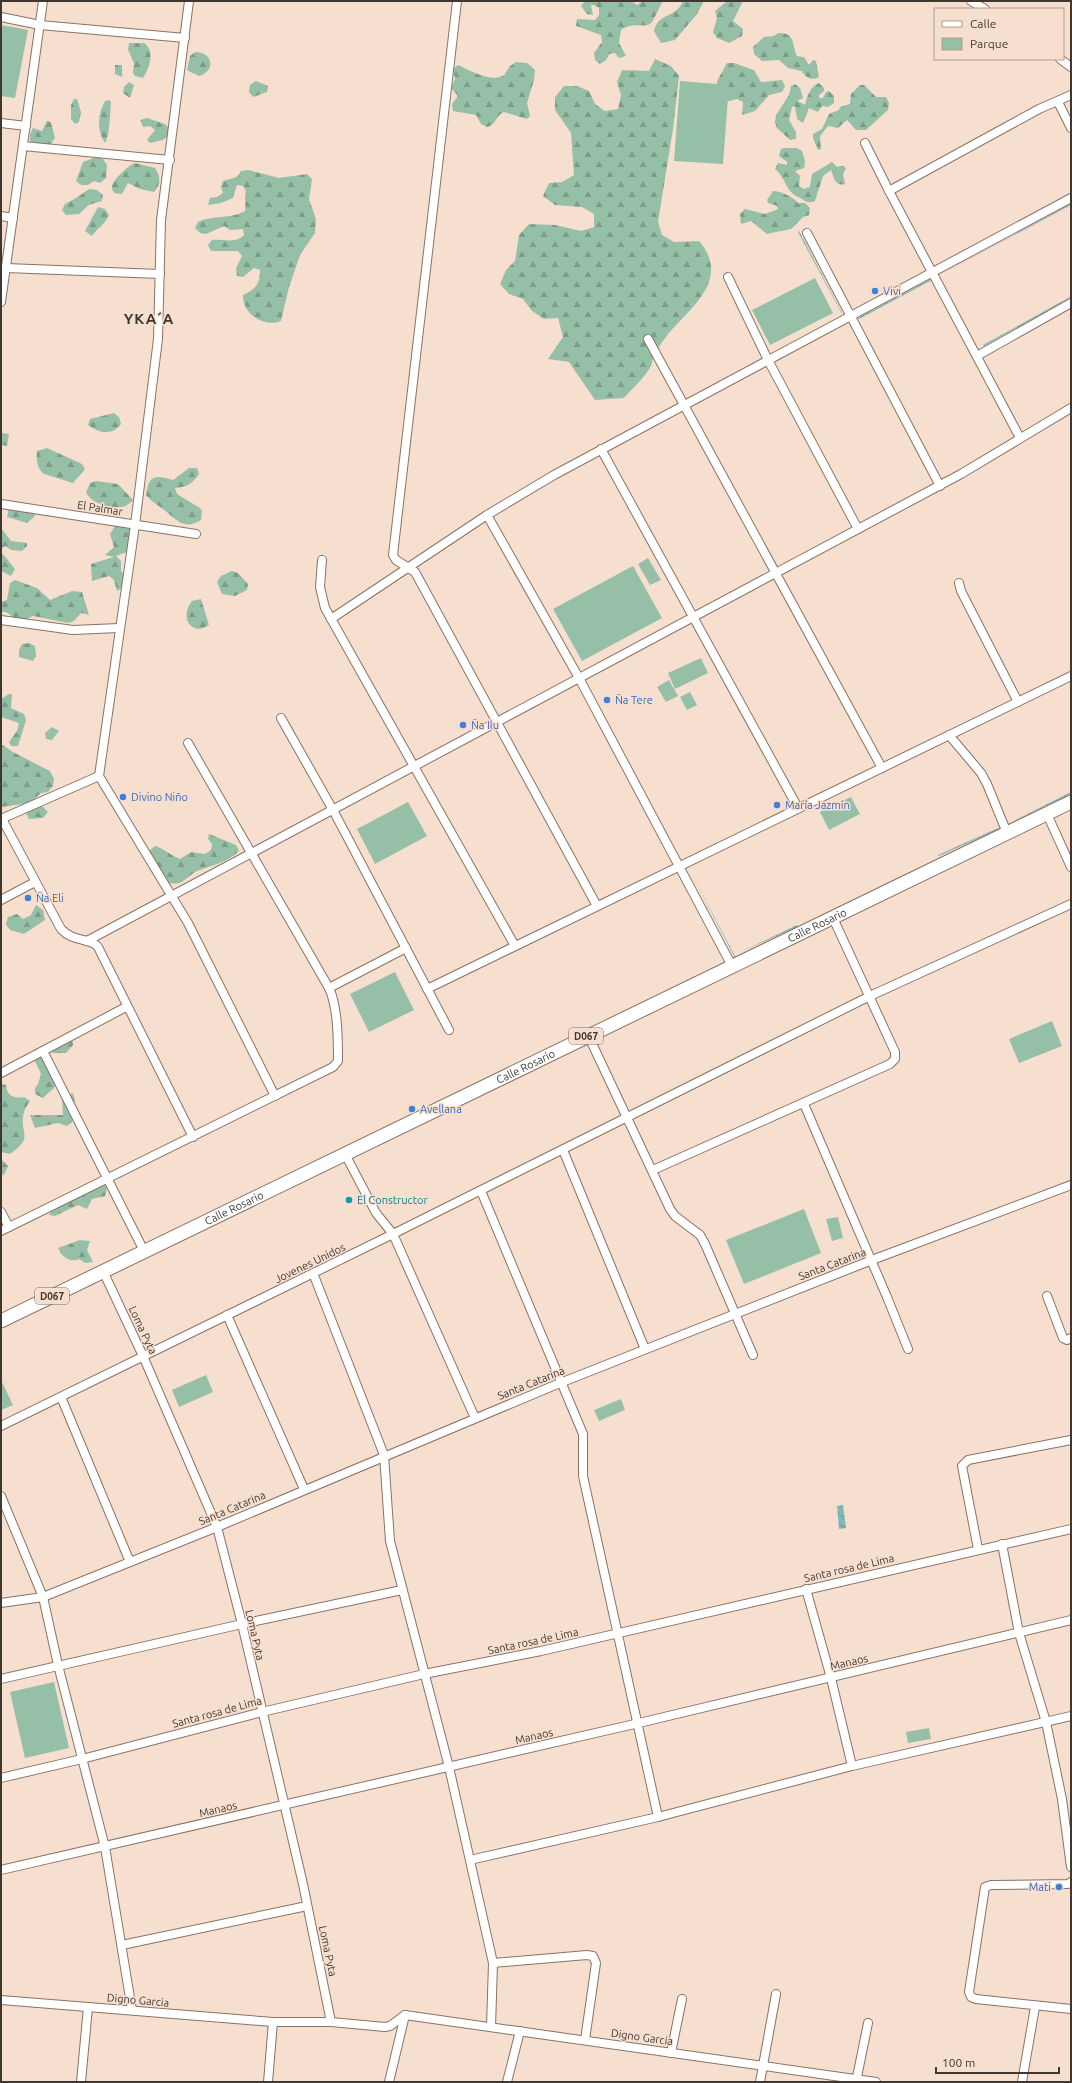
<svg xmlns="http://www.w3.org/2000/svg" width="1072" height="2083" font-family="Ubuntu,sans-serif">
<style>
.forest{fill:url(#forest-firs)}
.green{fill:#96bfa7}
.water{fill:url(#water-waves)}
.lines{fill:none;stroke-linecap:round;stroke-linejoin:round}
.street-casing{stroke:#897365;stroke-width:10}
.primary-casing{stroke:#897365;stroke-width:15}
.street{stroke:#fff;stroke-width:8}
.primary{stroke:#fff;stroke-width:13}
.shop-dot{fill:#3f7fe0;stroke:#f7dfcf;stroke-width:1.5}
.culture-dot{fill:#0f9aa8;stroke:#f7dfcf;stroke-width:1.5}
.labels{text-anchor:middle;dominant-baseline:central;stroke-width:3;stroke-linejoin:round;paint-order:stroke}
.shield{fill:#f7dfcf;stroke:#776960;stroke-width:1}
.shield-label{font-size:10px;font-weight:bold;fill:#403730}
.shop-label{font-size:11px;fill:#366cbe;stroke:#f7dfcf;text-anchor:start}
.street-label{font-size:11px;fill:#403730;stroke:#f7dfcf}
.culture-label{font-size:11px;fill:#0d838f;stroke:#f7dfcf;text-anchor:start}
.district-label{font-size:15px;font-weight:bold;letter-spacing:1px;fill:#403730;stroke:#f7dfcf}
</style>
<defs>
<pattern id="forest-firs" width="22" height="20" patternUnits="userSpaceOnUse"><rect width="22" height="20" fill="#96bfa7"/><path d="M5 1l3.5 6h-7zM16 11l3.5 6h-7z" fill="#7c9c88"/></pattern>
<pattern id="water-waves" width="16" height="10" patternUnits="userSpaceOnUse"><rect width="16" height="10" fill="#81b9b9"/><path d="M0 5q4-4 8 0t8 0" fill="none" stroke="#6b9797"/></pattern>
</defs>
<rect width="100%" height="100%" fill="#f7dfcf"/>
<!-- forest -->
<g class="forest">
<path d="M585 1H631L637 5 643 1H663C660 6 654 20 651 23 645 29 634 21 621 30L619 43 626 56 619 58 615 53 609 54 606 60 600 64 595 60 594 53 602 42 601 35 576 26 577 19 595 20 599 15V8L594 5H591L593 15 587 14 581 6Z"/>
<path d="M683 1H704L697 14 675 40 661 43 654 31C658 12 676 19 683 1Z"/>
<path d="M727 1H743L733 21 743 29 742 36 729 43 717 38 713 32 717 18 715 11Z"/>
<path d="M779 33C796 33 792 46 797 56L804 57 809 65 813 60 816 61 819 77C813 81 805 78 802 71L788 68 779 60 762 61 754 54 753 47 764 37 773 36Z"/>
<path d="M129 43H144C156 51 149 69 143 78L135 76 133 73 134 63 128 50Z"/>
<path d="M195 52C213 52 216 71 199 76L187 70 190 56Z"/>
<path d="M655 59 671 66 679 76 673 129 658 222 662 235 674 242 699 241C731 278 692 307 669 333 664 339 657 349 654 357 652 360 652 365 650 368 643 379 632 389 624 398L595 400 569 362 548 359 563 337 558 318 544 319 532 311 523 299 509 294 500 284 506 270 515 261 519 235 529 224 555 225 581 231 594 227V214L582 207 555 205 543 196 549 183 562 182 574 175 571 133 555 110V97L564 86H577L589 91 595 104 605 111 618 109 621 95 617 82 622 70 649 71Z"/>
<path d="M516 62 527 63 535 70 534 80 527 103 530 116 527 119 504 112C496 115 496 125 487 127L481 124 476 115 453 111 452 104 458 96 451 88 455 79 453 69 458 65C471 71 491 83 504 75L510 66Z"/>
<path d="M727 63H734L754 70 761 82 782 80 785 86 782 92 769 95 755 111 742 115 743 102 737 99 718 104 717 81Z"/>
<path d="M115 65H122V77L115 74Z"/>
<path d="M256 81 268 86 267 92 253 97 249 92 250 85Z"/>
<path d="M129 82 134 85 130 98 123 93 124 87Z"/>
<path d="M819 83 824 88V91L819 95V98H823L826 92 829 91 834 96V103L828 107 822 106 818 112 809 108 803 123 797 119 795 106 792 107 789 120 796 132V139L790 140 777 128 775 122 776 115 789 95 791 86 795 84 800 88 803 98 797 101 805 105C807 97 810 86 819 83Z"/>
<path d="M860 85H864L876 97H886L889 103 888 110 866 130H856L847 120 838 128 828 126 820 136 821 149 818 150 813 138V134L822 129 829 114 839 110 840 107 850 104 851 94Z"/>
<path d="M74 99H77L81 112 79 122 75 124 71 119V105Z"/>
<path d="M109 100 111 102C110 111 110 136 105 143 96 130 98 114 105 101Z"/>
<path d="M147 118 165 124 170 129 169 135 163 140 150 143 147 140 155 130 150 126 143 127 140 120Z"/>
<path d="M47 121 51 122 55 138 51 144 44 147 30 141V134L33 128 42 131Z"/>
<path d="M784 148H797L802 151 805 161 804 168 795 171 800 176 799 186 804 189 810 187 812 174 832 162 837 167 843 166 846 168 843 174 845 184C834 187 834 176 831 170L823 176 815 201C809 204 805 201 800 198 785 192 787 179 775 169L778 163 787 165V162L779 156 781 149Z"/>
<path d="M96 157 103 159 107 165 106 178 100 183 94 181 88 185H81L76 181 83 162Z"/>
<path d="M135 163 155 168C161 177 161 184 154 192L140 189 128 183 122 194 114 193C113 191 112 189 112 187 112 180 129 165 135 163Z"/>
<path d="M248 170 279 178 307 174 312 179 309 199 316 219 315 233 300 255 289 287 281 321C264 328 242 314 243 295 255 289 260 285 260 270L254 268 243 277 237 276 236 268 242 256 238 251H211L208 245 212 240C223 239 235 244 244 235L243 229 230 230 224 226 206 234 200 233 195 228 198 222C212 215 232 219 245 211 246 204 244 198 246 191L243 186 237 185 233 198 221 203 208 205 210 198 217 197 223 193 221 187 223 181 237 177 241 171Z"/>
<path d="M90 189 97 190 103 195 102 201 89 205 79 214 66 215 62 210 65 204C76 199 82 193 90 189Z"/>
<path d="M773 191C781 191 793 197 798 203H805L810 208 809 215 803 217 791 229 771 233 767 234 751 221 741 224 740 214 745 209 765 214 778 209 777 206 768 203 767 200Z"/>
<path d="M98 207 105 209 109 215C104 226 98 227 92 236L85 231Z"/>
<path d="M114 413 119 417 121 424C113 436 98 433 88 425L90 419Z"/>
<path d="M1 433 9 434 7 446 2 445 1 447Z"/>
<path d="M47 448 82 464 85 469 73 483 44 474C37 469 36 459 37 451Z"/>
<path d="M189 468H197L199 474C192 484 187 487 175 488L177 494 200 508 202 511 201 520C184 531 176 519 163 509 156 504 151 501 146 495 149 474 155 475 173 480Z"/>
<path d="M96 481 118 484 133 500C123 514 94 506 86 493L90 483Z"/>
<path d="M23 503 34 508 35 516 27 523 7 517 9 508 15 504Z"/>
<path d="M119 519H125L129 528 136 535 135 549 116 556 121 561V571L128 579 125 586 117 591 114 580 109 576 92 581 91 564 114 557 105 555 114 547 110 534Z"/>
<path d="M1 528 11 541 27 543V546L22 551 11 550 6 546 1 548Z"/>
<path d="M3 554 15 569 11 576 1 571V556Z"/>
<path d="M232 571 238 573 248 584 247 590 235 596 222 594 217 582 221 576Z"/>
<path d="M15 580 37 588 50 600 72 591 82 592 89 615 81 613 74 621 68 623 33 616 20 622 6 612H1V602L7 600 10 583Z"/>
<path d="M201 599 209 625C191 637 179 617 192 601Z"/>
<path d="M29 643 35 646 36 656 33 661 19 657V650L22 644Z"/>
<path d="M9 694H12L11 708 24 714 26 720 18 746H11L9 742 17 731 19 723 1 717V699Z"/>
<path d="M52 727 59 731 52 740 46 739 45 733Z"/>
<path d="M1 744 13 752 50 771 54 779 53 786 48 792 41 793 30 803 1 807Z"/>
<path d="M41 805 48 812 43 818 29 819 25 811Z"/>
<path d="M209 834 236 845 239 851C227 863 212 865 197 871 191 874 185 881 179 883 166 886 149 876 148 863 147 859 148 854 149 851L155 846C163 848 170 855 180 859L191 852 205 854 211 850 212 844 208 839Z"/>
<path d="M36 905 43 910 45 920 24 934 10 930 6 924 8 917 17 914 23 919 31 915Z"/>
<path d="M68 1039 73 1042V1045L66 1053H52L53 1049Z"/>
<path d="M40 1057 53 1072 57 1082 54 1088 43 1098 35 1094V1088L38 1084 41 1074 34 1059Z"/>
<path d="M1 1084 6 1085C7 1096 14 1099 24 1097L30 1101C28 1104 25 1108 24 1112 18 1134 36 1136 10 1154L1 1152Z"/>
<path d="M73 1093 75 1100 72 1122 67 1126 58 1123 35 1128 30 1115H63L62 1098Z"/>
<path d="M1 1159 8 1166 4 1175 1 1174Z"/>
<path d="M104 1184 107 1189 105 1196 92 1199 87 1209 78 1205 55 1216 49 1215 52 1210Z"/>
<path d="M80 1240 90 1241 87 1250 93 1262 85 1263 79 1259C70 1263 62 1257 58 1248Z"/>
</g>
<!-- green -->
<g class="green">
<path d="M1 25 28 30 15 98 1 96Z"/>
<path d="M680 81 729 85 723 164 674 161Z"/>
<path d="M815 278 833 313 770 345 752 310Z"/>
<path d="M648 558 661 580 650 585 638 564Z"/>
<path d="M633 566 662 618 582 661 553 609Z"/>
<path d="M701 658 708 673 675 689 668 673Z"/>
<path d="M669 680 678 696 666 702 657 687Z"/>
<path d="M690 692 697 705 687 710 680 697Z"/>
<path d="M851 797 860 814 829 830 820 812Z"/>
<path d="M408 802 427 836 375 864 357 829Z"/>
<path d="M395 972 414 1010 369 1032 350 994Z"/>
<path d="M1052 1021 1062 1046 1019 1063 1009 1039Z"/>
<path d="M804 1209 821 1253 744 1284 726 1240Z"/>
<path d="M838 1217 843 1238 832 1241 826 1219Z"/>
<path d="M206 1375 213 1392 179 1407 172 1390Z"/>
<path d="M1 1380 13 1405 1 1410Z"/>
<path d="M621 1399 625 1410 599 1421 594 1410Z"/>
<path d="M54 1682 69 1748 25 1758 10 1692Z"/>
<path d="M929 1728 931 1739 908 1743 906 1732Z"/>
</g>
<!-- water -->
<g class="water">
<path d="M1071 204V205L942 274Z"/>
<path d="M799 231 842 313V314L798 232Z"/>
<path d="M931 279 932 280 859 319 858 318Z"/>
<path d="M1070 297V298L984 346 983 345Z"/>
<path d="M1071 792V794L1011 822Z"/>
<path d="M998 828 999 829 939 856 938 855Z"/>
<path d="M690 871 736 958H735Z"/>
<path d="M797 925V927L736 954Z"/>
<path d="M843 1505 846 1528 839 1529 837 1506Z"/>
</g>
<g class="lines">
<!-- street casing -->
<g class="street-casing">
<g id="street">
<path d="M189 1 161 220 158 339 135 525 99 776 188 923 275 1096"/>
<path d="M457 1 393 555 396 560 415 572 597 906"/>
<path d="M971 1 985 9"/>
<path d="M1 17 40 25 185 38"/>
<path d="M1060 59 1071 67"/>
<path d="M1058 102 1071 128"/>
<path d="M1 123 26 126"/>
<path d="M865 143 889 191 1020 438"/>
<path d="M23 146 170 160"/>
<path d="M889 191 1039 109 1071 95"/>
<path d="M1 216 13 218"/>
<path d="M807 233 940 486"/>
<path d="M6 268 160 274"/>
<path d="M728 277 768 360 858 529"/>
<path d="M1 302 43 1"/>
<path d="M648 339 882 768"/>
<path d="M977 356 1071 303"/>
<path d="M601 449 798 808"/>
<path d="M1 504 196 534"/>
<path d="M487 515 579 678 732 966"/>
<path d="M322 560 320 587 325 608 515 946"/>
<path d="M959 583 961 591 1018 702"/>
<path d="M331 619 487 515 554 475 1071 198"/>
<path d="M1 620 73 630 119 628"/>
<path d="M281 718 333 810 449 1030"/>
<path d="M949 735 981 773 987 784 1007 833"/>
<path d="M1047 814 1071 867"/>
<path d="M1 819 99 776"/>
<path d="M2 819 61 929C74 943 90 937 98 947L193 1137"/>
<path d="M1 900 35 882"/>
<path d="M87 941 961 474 1071 408"/>
<path d="M329 988 406 948"/>
<path d="M427 989 1071 676"/>
<path d="M588 1035 670 1209 675 1216 700 1235 705 1244 753 1355"/>
<path d="M43 1051 144 1251"/>
<path d="M1 1073 126 1007"/>
<path d="M804 1104 887 1297 908 1349"/>
<path d="M563 1150 645 1349"/>
<path d="M345 1154 376 1213 393 1234 475 1418"/>
<path d="M653 1170 890 1064 895 1059V1052L833 918"/>
<path d="M481 1191 583 1434V1476L658 1817"/>
<path d="M1 1212 9 1227"/>
<path d="M1 1231 333 1067 338 1061C338 1040 338 1007 329 988L188 743"/>
<path d="M103 1271 143 1356 217 1527 242 1624 303 1884 331 2022"/>
<path d="M313 1273 384 1455 390 1541 449 1767 493 1963 491 2027"/>
<path d="M1047 1296 1063 1338 1067 1340 1071 1338"/>
<path d="M227 1315 304 1489"/>
<path d="M61 1397 130 1562"/>
<path d="M1 1426 393 1234 870 996 1071 904"/>
<path d="M1 1496 43 1597 58 1665 105 1847 132 2010"/>
<path d="M1002 1544 1019 1633 1046 1722 1062 1799 1071 1867"/>
<path d="M978 1549 962 1466 968 1460 1071 1440"/>
<path d="M806 1589 831 1678 852 1766"/>
<path d="M1 1603 43 1597 217 1527 560 1383 872 1260 1071 1185"/>
<path d="M1 1679 242 1624 402 1590"/>
<path d="M1 1778 82 1759 262 1712 424 1674 541 1651 1071 1529"/>
<path d="M470 1860 658 1817 852 1766 1071 1716"/>
<path d="M1 1870 639 1723 1071 1620"/>
<path d="M1071 1882 1068 1884 991 1885 985 1887 969 1992 971 1997 976 1999 1071 2009"/>
<path d="M122 1945 307 1906"/>
<path d="M493 1963 587 1955 593 1956 596 1963 585 2040"/>
<path d="M1 2000 273 2022H331L385 2027 390 2026 405 2015"/>
<path d="M405 2015 876 2082"/>
<path d="M671 2053 682 1999"/>
<path d="M81 2082 88 2007"/>
<path d="M268 2082 273 2022"/>
<path d="M389 2082 405 2015"/>
<path d="M507 2082 520 2031"/>
<path d="M760 2082 776 1994"/>
<path d="M856 2082 868 2023"/>
<path d="M1022 2082 1035 2007"/>
</g>
</g>
<!-- primary casing -->
<g class="primary-casing">
<g id="primary">
<path id="s1" d="M1 1321 1071 802"/>
</g>
</g>
<!-- street -->
<use href="#street" class="street"/>
<!-- primary -->
<use href="#primary" class="primary"/>
</g>
<!-- markers -->
<g class="shop-dot">
<circle cx="875" cy="291" r="4"/>
<circle cx="607" cy="700" r="4"/>
<circle cx="463" cy="725" r="4"/>
<circle cx="123" cy="797" r="4"/>
<circle cx="777" cy="805" r="4"/>
<circle cx="28" cy="898" r="4"/>
<circle cx="412" cy="1109" r="4"/>
<circle cx="1059" cy="1887" r="4"/>
</g>
<circle class="culture-dot" cx="349" cy="1200" r="4"/>
<g class="labels">
<!-- shield labels -->
<g class="shield">
<rect x="569" y="1028" width="34" height="16" rx="3"/>
<rect x="35" y="1288" width="34" height="16" rx="3"/>
</g>
<g class="shield-label">
<text x="586" y="1036">D067</text>
<text x="52" y="1296">D067</text>
</g>
<!-- shop labels -->
<g class="shop-label">
<text x="883" y="291">Vivi</text>
<text x="615" y="700">Ña Tere</text>
<text x="471" y="725">Ña Ilu</text>
<text x="131" y="797">Divino Niño</text>
<text x="785" y="805">María Jazmín</text>
<text x="36" y="898">Ña Eli</text>
<text x="420" y="1109">Avellana</text>
<text x="1051" y="1887" text-anchor="end">Mati</text>
</g>
<!-- street labels -->
<g class="street-label">
<text transform="translate(100 508) rotate(9)">El Palmar</text>
<text stroke="none"><textPath href="#s1" startOffset="907">Calle Rosario</textPath></text>
<text stroke="none"><textPath href="#s1" startOffset="583">Calle Rosario</textPath></text>
<text stroke="none"><textPath href="#s1" startOffset="259">Calle Rosario</textPath></text>
<text transform="translate(310 1263) rotate(-26)">Jovenes Unidos</text>
<text transform="translate(832 1264) rotate(-21)">Santa Catarina</text>
<text transform="translate(143 1330) rotate(65)">Loma Pyta</text>
<text transform="translate(531 1383) rotate(-22)">Santa Catarina</text>
<text transform="translate(232 1508) rotate(-23)">Santa Catarina</text>
<text transform="translate(849 1568) rotate(-13)">Santa rosa de Lima</text>
<text transform="translate(255 1635) rotate(77)">Loma Pyta</text>
<text transform="translate(533 1641) rotate(-12)">Santa rosa de Lima</text>
<text transform="translate(849 1662) rotate(-13)">Manaos</text>
<text transform="translate(217 1712) rotate(-15)">Santa rosa de Lima</text>
<text transform="translate(534 1736) rotate(-13)">Manaos</text>
<text transform="translate(218 1809) rotate(-13)">Manaos</text>
<text transform="translate(328 1951) rotate(78)">Loma Pyta</text>
<text transform="translate(138 2000) rotate(5)">Digno Garcia</text>
<text transform="translate(642 2037) rotate(8)">Digno Garcia</text>
</g>
<!-- culture labels -->
<g class="culture-label">
<text x="357" y="1200">El Constructor</text>
</g>
<!-- district labels -->
<g class="district-label">
<text x="149" y="318">YKA´A</text>
</g>
</g>
<!-- border -->
<rect width="1072" height="2083" fill="none" stroke="#403730" stroke-width="4"/>
<!-- legend -->
<rect x="934" y="8" width="130" height="52" fill="#f7dfcf" stroke="#ae9c8f"/>
<rect x="942" y="21" width="20" height="6" fill="#ffffff" stroke="#ae9c8f"/>
<text x="970" y="28" font-size="12" fill="#403730">Calle</text>
<rect x="942" y="38" width="20" height="12" fill="#96bfa7" stroke="#ae9c8f"/>
<text x="970" y="48" font-size="12" fill="#403730">Parque</text>
<!-- scale -->
<path d="M936 2067v6h123v-6" fill="none" stroke="#403730" stroke-width="2"/>
<text x="942" y="2067" font-size="12" fill="#403730" stroke="#f7dfcf" stroke-width="3" paint-order="stroke">100 m</text>
</svg>
